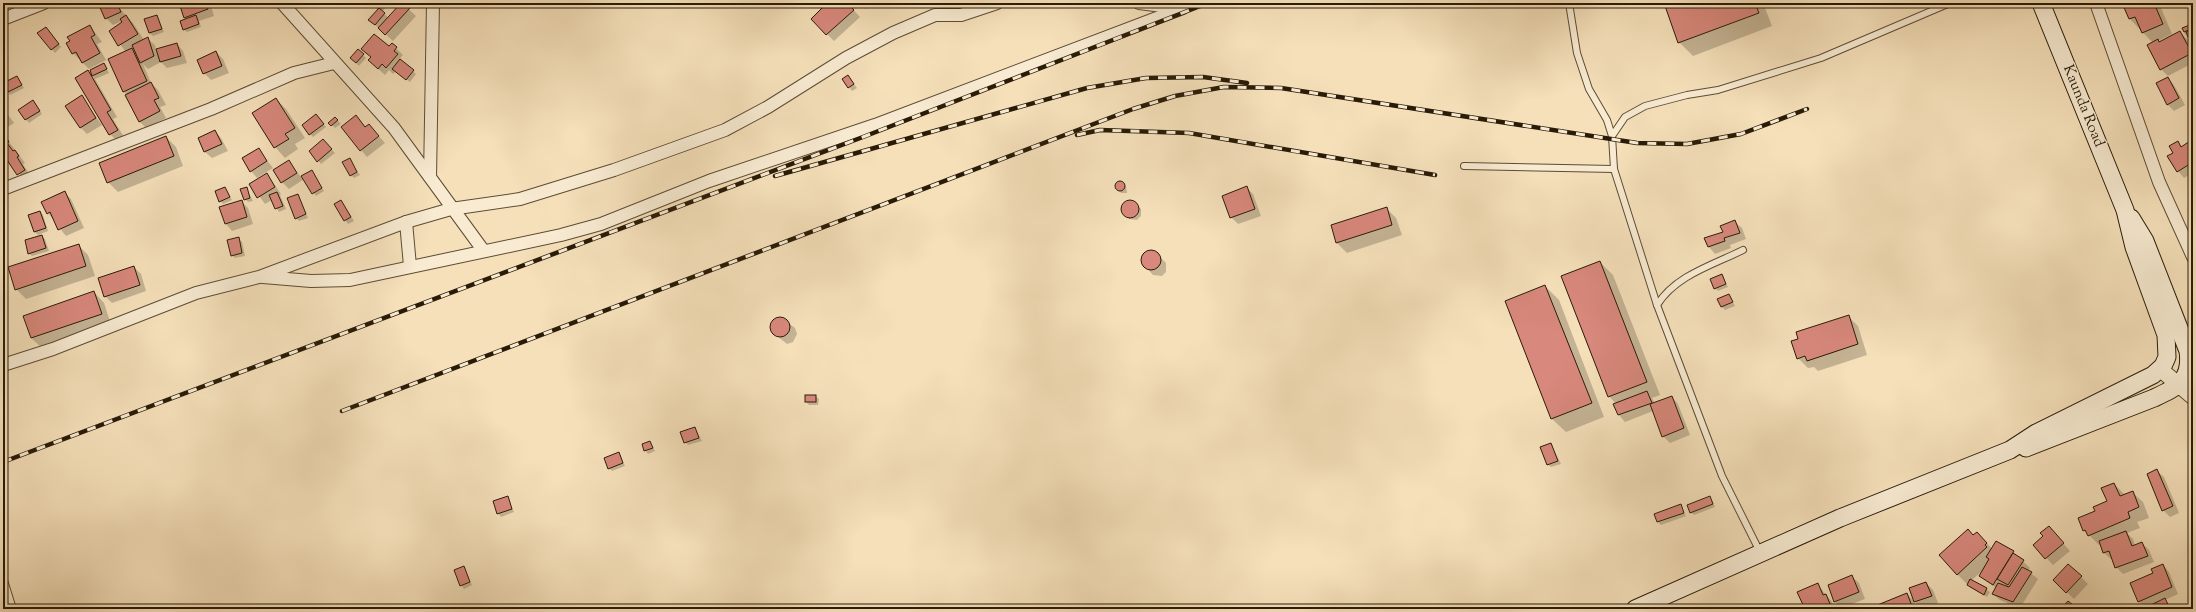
<svg xmlns="http://www.w3.org/2000/svg" width="2196" height="612" font-family="'Sorts Mill Goudy',serif">
<style>
.shadow{fill:#0003;fill-rule:evenodd}
.building{fill:#d8887c;stroke:#291b07}
.lines{fill:none;stroke-linecap:round;stroke-linejoin:round}
.service-casing{stroke:#5c4c34;stroke-width:8}
.minor-casing{stroke:#5c4c34;stroke-width:14}
.tertiary-casing{stroke:#5c4c34;stroke-width:17}
.secondary-casing{stroke:#291b07;stroke-width:19}
.service{stroke:#f8ebd2;stroke-width:6}
.minor{stroke:#f8ebd2;stroke-width:12}
.tertiary{stroke:#f8ebd2;stroke-width:15}
.secondary{stroke:#f8ebd2;stroke-width:17}
.rail-casing{stroke:#291b07;stroke-width:4.5}
.rail{stroke:#f8ebd2;stroke-width:3;stroke-dasharray:9;stroke-linecap:butt}
.labels{text-anchor:middle;dominant-baseline:central;stroke-width:3;stroke-linejoin:round;paint-order:stroke}
.street-label{font-size:15px;fill:#291b07;stroke:#f8ebd2}
</style>
<rect width="100%" height="100%" fill="#f5e0ba"/>
<filter id="stains"><feTurbulence type="fractalNoise" baseFrequency=".005" numOctaves="4"/><feColorMatrix values="0 0 0 0 .2 0 0 0 0 .09 0 0 0 0 .02 0 0 0 .5 -.17"/></filter>
<radialGradient id="worn" r=".72"><stop offset=".6" stop-color="#630" stop-opacity="0"/><stop offset="1" stop-color="#630" stop-opacity=".3"/></radialGradient>
<!-- shadow -->
<g class="shadow">
<path d="M99 3H121L123 6 119 8 133 23 144 40 148 39 155 45 156 50 177 44 183 51 187 63 167 68 161 62 148 69 143 64 151 83 158 90 166 105 160 107 166 118 146 128 139 121 127 95 123 91 126 52 110 31 124 23 122 21 113 25 106 18ZM134 47 137 54 132 49Z"/>
<path d="M180 3H210L214 16 199 21 201 27 187 32 184 29 187 19Z"/>
<path d="M217 3H228L221 7Z"/>
<path d="M338 3H349L345 8Z"/>
<path d="M369 3H389L382 12 389 18 402 3 416 16 393 41 373 23 378 10Z"/>
<path d="M829 3H847L860 17 834 41 812 19Z"/>
<path d="M860 3H872L866 9Z"/>
<path d="M1665 3H1763L1772 26 1693 56 1679 42Z"/>
<path d="M2123 3H2159L2172 34 2158 41 2160 43 2180 32 2187 39 2193 50V63L2168 76 2161 69 2153 43 2130 19Z"/>
<path d="M157 16 164 32 153 36 149 33Z"/>
<path d="M2192 25 2193 26V46L2184 32Z"/>
<path d="M90 26 102 42 97 44 106 60 89 69 73 53Z"/>
<path d="M49 31 61 47 55 53 39 33Z"/>
<path d="M390 48H396L403 55 400 58 403 62 416 74 410 82 396 71 393 74 389 70 385 75 376 67 372 58Z"/>
<path d="M358 51 366 58 359 66 351 58Z"/>
<path d="M216 52 223 59 229 73 211 80 204 73Z"/>
<path d="M104 64 109 73 95 79 117 117 113 119 124 137 117 141 110 134 87 72 94 79 91 70Z"/>
<path d="M848 76 857 88 852 91 843 79Z"/>
<path d="M17 77 24 88 10 95 3 84Z"/>
<path d="M2168 78 2174 85 2185 105 2174 111 2167 104Z"/>
<path d="M81 97 102 125 87 134 81 128Z"/>
<path d="M276 99 286 109 305 138 295 144 298 149 285 158 275 147 253 114Z"/>
<path d="M35 104 42 114 29 123 19 110Z"/>
<path d="M3 108 14 123 3 130Z"/>
<path d="M356 116 366 127 375 132 385 143 367 157 342 127Z"/>
<path d="M335 118 341 124 335 128 330 123Z"/>
<path d="M319 119 326 127 313 137 310 134Z"/>
<path d="M215 131 221 138 228 151 212 158 205 152 199 138Z"/>
<path d="M3 134 25 163 23 164 31 177 25 181 3 152Z"/>
<path d="M166 137 176 147 183 166 118 192 108 182Z"/>
<path d="M2193 140V173L2184 178 2178 171 2174 154 2178 142 2182 147Z"/>
<path d="M326 143 335 153 321 164 310 151Z"/>
<path d="M258 149 273 168 257 178 251 171Z"/>
<path d="M349 159 360 175 354 178 351 175Z"/>
<path d="M288 161 301 177 311 172 324 191 316 196 304 179 289 189 282 182Z"/>
<path d="M267 174 281 194 280 195 286 209 279 212 272 200 265 204 250 184Z"/>
<path d="M1118 183H1123L1126 187 1127 193H1121L1117 189Z"/>
<path d="M1246 187 1253 194 1261 216 1238 224 1231 217Z"/>
<path d="M225 188 232 200 223 204 220 201Z"/>
<path d="M246 188 253 201 248 202 245 199Z"/>
<path d="M64 192 71 199 84 228 66 236 48 213Z"/>
<path d="M298 195 308 218 299 221 296 218Z"/>
<path d="M241 201 248 208 253 224 232 231 226 224Z"/>
<path d="M341 201 354 221 348 224 335 205Z"/>
<path d="M1128 201 1133 202 1141 209V216L1137 220 1129 219 1122 212 1124 204Z"/>
<path d="M1386 208 1396 218 1402 235 1347 253 1337 243 1332 226Z"/>
<path d="M40 212 43 215 48 231 38 235 35 232Z"/>
<path d="M1735 222 1742 228 1746 239 1730 245 1731 248 1715 254 1709 247 1706 239 1724 232Z"/>
<path d="M42 236 45 239 49 251 32 256 29 253Z"/>
<path d="M238 238 242 242 245 256 235 258 232 255Z"/>
<path d="M78 245 88 255 95 276 26 299 16 289Z"/>
<path d="M1149 251 1155 252 1166 263V272L1162 276 1153 275 1142 263 1144 254Z"/>
<path d="M1600 262 1613 275 1660 395 1652 398 1655 403 1672 397 1678 404 1690 435 1670 443 1663 436 1653 411 1625 422 1619 415 1615 404H1616L1609 396Z"/>
<path d="M134 267 141 274 146 291 112 303 105 296Z"/>
<path d="M1722 276 1728 287 1718 291 1715 288Z"/>
<path d="M1545 286 1559 300 1604 417 1566 432 1552 419 1506 302Z"/>
<path d="M94 292 104 303 111 324 42 348 31 338Z"/>
<path d="M1729 295 1735 306 1725 310 1722 307Z"/>
<path d="M1848 316 1858 326 1867 355 1818 371 1814 367 1808 368 1798 358Z"/>
<path d="M776 318H782L795 328 797 334 793 342 787 344 772 332 771 326Z"/>
<path d="M815 396 819 399 818 405H809L806 402Z"/>
<path d="M695 428 702 441 688 445 685 442Z"/>
<path d="M650 442 655 451 648 454 645 450Z"/>
<path d="M1551 444 1561 464 1551 467 1548 464Z"/>
<path d="M619 453 625 466 612 471 609 468Z"/>
<path d="M2157 471 2164 477 2179 513 2170 517 2163 510Z"/>
<path d="M2114 484 2125 495 2132 492 2143 502 2149 518 2137 522 2140 528 2127 533 2133 539 2135 546 2142 543 2149 550 2154 562 2123 574 2116 567 2113 559H2111L2104 553 2101 545H2099L2084 530 2096 511 2108 502Z"/>
<path d="M507 497 514 512 501 517 498 513Z"/>
<path d="M1710 497 1715 507 1694 515 1691 512Z"/>
<path d="M1680 505 1686 516 1661 525 1658 522 1656 514Z"/>
<path d="M2055 534 2070 551 2053 565 2034 545 2044 536Z"/>
<path d="M1973 536 1987 543 1992 549 2013 552 2030 568 2028 571 2038 579 2020 608 2000 600 1993 594 1996 588 1980 576 1983 570 1972 580 1990 592 1987 597 1971 588 1957 574Z"/>
<path d="M2163 565 2169 572 2178 594 2165 600 2173 609H2147L2138 601 2154 574Z"/>
<path d="M464 567 472 585 464 589 461 585Z"/>
<path d="M1852 577 1859 583 1865 599 1842 608 1835 602Z"/>
<path d="M2081 577 2088 584 2074 599 2061 587Z"/>
<path d="M1926 583 1933 590 1938 603 1922 609 1915 602 1911 589Z"/>
<path d="M1817 584 1832 602 1834 609H1803L1805 608Z"/>
<path d="M1907 594 1913 600 1917 609H1878Z"/>
</g>
<!-- building -->
<g class="building">
<path d="M98 3H114L115 6 118 5 121 12 105 19Z"/>
<path d="M179 3H206L208 9 184 18Z"/>
<path d="M401 3H404L410 8 385 35 378 28Z"/>
<path d="M827 3H847L854 10 826 35 811 19Z"/>
<path d="M1664 3H1755L1759 13 1678 43Z"/>
<path d="M2122 3H2154L2163 24 2142 33 2135 17 2129 19Z"/>
<path d="M379 8 385 13 375 25 368 20Z"/>
<path d="M126 15 138 34 118 46 109 31 122 22 120 19Z"/>
<path d="M157 15 162 29 149 33 144 19Z"/>
<path d="M196 15 199 24 183 30 180 21Z"/>
<path d="M2192 24 2193 28 2184 32 2182 28Z"/>
<path d="M90 25 95 35 91 37 100 53 82 63 76 52 72 54 66 43 70 41 67 37Z"/>
<path d="M46 27 59 44 51 50 37 33Z"/>
<path d="M2193 29V49L2186 32Z"/>
<path d="M2180 31 2192 53 2160 70 2147 45 2158 39 2159 42Z"/>
<path d="M374 34 389 46 392 43 397 47 394 51 398 54 386 68 382 64 378 69 368 60 371 57 361 49Z"/>
<path d="M148 37 154 56 140 63 132 45Z"/>
<path d="M177 43 181 56 160 62 156 49Z"/>
<path d="M132 48 147 81 123 92 108 59Z"/>
<path d="M358 49 364 54 356 63 350 58Z"/>
<path d="M216 51 222 66 203 74 197 60Z"/>
<path d="M400 59 414 70 406 80 392 69Z"/>
<path d="M104 63 107 69 92 76 90 70Z"/>
<path d="M88 70 111 110 107 112 118 130 109 135 75 78Z"/>
<path d="M848 75 854 84 848 88 842 79Z"/>
<path d="M17 76 22 85 6 93 3 83Z"/>
<path d="M2168 77 2179 98 2167 105 2156 83Z"/>
<path d="M151 82 159 98 154 100 160 111 139 122 125 95Z"/>
<path d="M82 95 96 118 80 128 65 106Z"/>
<path d="M276 98 295 128 285 134 289 139 274 148 252 113Z"/>
<path d="M33 100 40 111 25 120 18 110Z"/>
<path d="M316 114 324 124 309 135 302 125Z"/>
<path d="M356 115 365 127 369 124 379 136 360 151 341 127Z"/>
<path d="M335 117 338 120 331 126 328 123Z"/>
<path d="M215 130 222 144 204 152 198 138Z"/>
<path d="M5 135 9 142 7 143 13 151 15 150 19 156 17 157 25 170 17 175 3 154V136Z"/>
<path d="M166 136 174 156 107 183 99 163Z"/>
<path d="M323 139 332 149 317 162 309 151Z"/>
<path d="M2193 139V162L2177 172 2167 156 2173 153 2169 146 2178 141 2181 147Z"/>
<path d="M259 148 267 161 250 172 242 158Z"/>
<path d="M350 158 357 172 350 176 342 162Z"/>
<path d="M289 160 297 173 281 183 273 170Z"/>
<path d="M312 170 322 188 312 194 301 176Z"/>
<path d="M267 173 275 187 257 198 249 184Z"/>
<circle cx="1120" cy="186" r="5"/>
<path d="M1247 186 1255 209 1230 218 1222 196Z"/>
<path d="M225 187 230 197 219 202 215 191Z"/>
<path d="M247 187 250 198 244 200 240 189Z"/>
<path d="M65 191 78 221 58 230 50 212 47 214 41 202Z"/>
<path d="M277 192 283 206 275 209 269 195Z"/>
<path d="M298 194 306 214 295 219 287 198Z"/>
<path d="M242 200 247 217 225 224 219 207Z"/>
<path d="M341 200 351 217 344 221 334 204Z"/>
<circle cx="1130" cy="209" r="9"/>
<path d="M1387 207 1392 225 1336 243 1331 225Z"/>
<path d="M40 211 46 228 34 232 28 215Z"/>
<path d="M1735 220 1740 233 1724 238 1725 241 1708 247 1704 238 1723 232 1720 226Z"/>
<path d="M42 235 46 248 28 254 25 240Z"/>
<path d="M239 237 242 253 231 256 227 240Z"/>
<path d="M79 244 86 266 15 290 8 267Z"/>
<circle cx="1151" cy="260" r="10"/>
<path d="M1600 261 1647 382 1608 397 1561 276Z"/>
<path d="M134 266 140 285 104 297 98 278Z"/>
<path d="M1722 274 1726 284 1714 289 1710 279Z"/>
<path d="M1545 285 1592 403 1551 419 1505 301Z"/>
<path d="M94 291 102 314 31 338 23 316Z"/>
<path d="M1729 294 1733 302 1721 307 1717 299Z"/>
<path d="M1849 315 1858 344 1807 361 1805 356 1797 359 1791 341 1798 339 1796 332Z"/>
<circle cx="780" cy="327" r="10"/>
<path d="M1647 391 1652 403 1618 415 1613 404Z"/>
<rect x="805" y="395" width="11" height="7"/>
<path d="M1672 396 1684 428 1662 437 1650 404Z"/>
<path d="M695 427 699 438 684 443 680 432Z"/>
<path d="M650 441 653 448 644 451 642 444Z"/>
<path d="M1551 443 1558 461 1547 465 1540 447Z"/>
<path d="M619 452 623 463 608 469 604 458Z"/>
<path d="M2157 469 2173 506 2162 511 2147 474Z"/>
<path d="M2114 483 2120 496 2133 491 2139 507 2128 512 2130 518 2088 536 2085 530 2083 531 2078 518 2095 511 2093 507 2107 501 2101 488Z"/>
<path d="M508 496 512 509 497 514 493 501Z"/>
<path d="M1710 496 1713 504 1690 513 1687 505Z"/>
<path d="M1681 504 1684 513 1657 522 1654 514Z"/>
<path d="M2049 526 2064 543 2045 559 2033 545 2043 536 2040 533Z"/>
<path d="M1968 529 1973 535 1977 532 1987 543 1985 545 1987 547 1957 575 1939 555Z"/>
<path d="M2126 531 2132 546 2142 542 2148 556 2115 568 2109 551 2103 553 2099 541Z"/>
<path d="M1996 541 2014 551 1993 585 1979 576 1989 559 1986 557Z"/>
<path d="M2013 553 2024 560 2008 585 1997 579Z"/>
<path d="M2068 564 2082 576 2066 593 2053 580Z"/>
<path d="M2163 564 2172 587 2138 602 2130 583 2153 573 2151 569Z"/>
<path d="M464 566 470 582 460 586 454 570Z"/>
<path d="M2022 567 2032 572 2013 602 1992 594 1998 583 2009 587Z"/>
<path d="M1852 575 1859 592 1834 602 1828 585Z"/>
<path d="M1970 579 1987 588 1984 595 1967 585Z"/>
<path d="M1926 582 1932 596 1914 602 1909 588Z"/>
<path d="M1818 583 1823 595 1826 594 1830 604 1828 605 1830 609H1800L1804 607 1797 592Z"/>
<path d="M1907 593 1913 609H1877L1875 606Z"/>
<path d="M2165 598 2170 609H2145V608Z"/>
<path d="M2068 601 2078 609H2061Z"/>
</g>
<g class="lines">
<!-- service casing -->
<g class="service-casing">
<g id="service">
<path d="M1569 3 1577 53 1589 89 1607 120 1612 136 1614 169 1657 305 1722 476 1760 552"/>
<path d="M1612 136 1625 117 1645 106 1687 95 1718 90 1821 58 1950 3"/>
<path d="M1464 166 1614 169"/>
<path d="M1657 305C1676 275 1713 265 1743 250"/>
<path d="M3 577 13 609"/>
</g>
</g>
<!-- minor casing -->
<g class="minor-casing">
<g id="minor">
<path d="M282 3 394 128 483 250"/>
<path d="M1139 3 1179 8"/>
<path d="M2096 3 2159 182 2193 257"/>
<path d="M3 19 44 3"/>
<path d="M430 177 433 3"/>
<path d="M3 189 211 109 294 73 334 63"/>
<path d="M406 222 410 266"/>
<path d="M263 277 311 281 350 280 561 235 601 224 709 181 875 125 1183 8"/>
<path d="M3 365 53 349 196 293 259 277 406 222 451 209 520 199 614 170 725 130 768 107 846 58 893 33 935 15H961L997 3"/>
</g>
</g>
<!-- tertiary casing -->
<g class="tertiary-casing">
<path id="tertiary" d="M2160 369 2193 397"/>
</g>
<!-- secondary casing -->
<g class="secondary-casing">
<g id="secondary">
<path d="M2026 448 2154 398C2178 387 2192 380 2188 351L2145 241 2131 218"/>
<path d="M1635 609 1840 518 2010 450 2036 433 2153 375 2163 366 2167 357 2166 335 2134 247 2125 210 2041 3"/>
</g>
</g>
<!-- service -->
<use href="#service" class="service"/>
<!-- minor -->
<use href="#minor" class="minor"/>
<!-- tertiary -->
<use href="#tertiary" class="tertiary"/>
<!-- secondary -->
<use href="#secondary" class="secondary"/>
<!-- rail casing -->
<g class="rail-casing">
<g id="rail">
<path d="M1077 135 1100 130 1189 133 1435 175"/>
<path d="M775 176 1087 88 1146 78 1203 77 1247 83"/>
<path d="M342 411 1133 109 1175 96 1224 87 1281 88 1637 143 1687 144 1741 134 1807 109"/>
<path d="M3 462 863 137 1208 3"/>
</g>
</g>
<!-- rail -->
<use href="#rail" class="rail"/>
</g>
<g class="labels">
<!-- street labels -->
<g class="street-label">
<text transform="translate(2083 106) rotate(68)">Kaunda Road</text>
</g>
</g>
<!-- margin -->
<rect width="2196" height="612" fill="none" stroke="#f5e0ba" stroke-width="16"/>
<rect x="4" y="4" width="2188" height="604" fill="none" stroke="#291b07" stroke-width="2"/>
<rect x="8" y="8" width="2180" height="596" fill="none" stroke="#291b07"/>
<rect width="100%" height="100%" filter="url(#stains)"/>
<rect width="100%" height="100%" fill="url(#worn)"/>
</svg>
